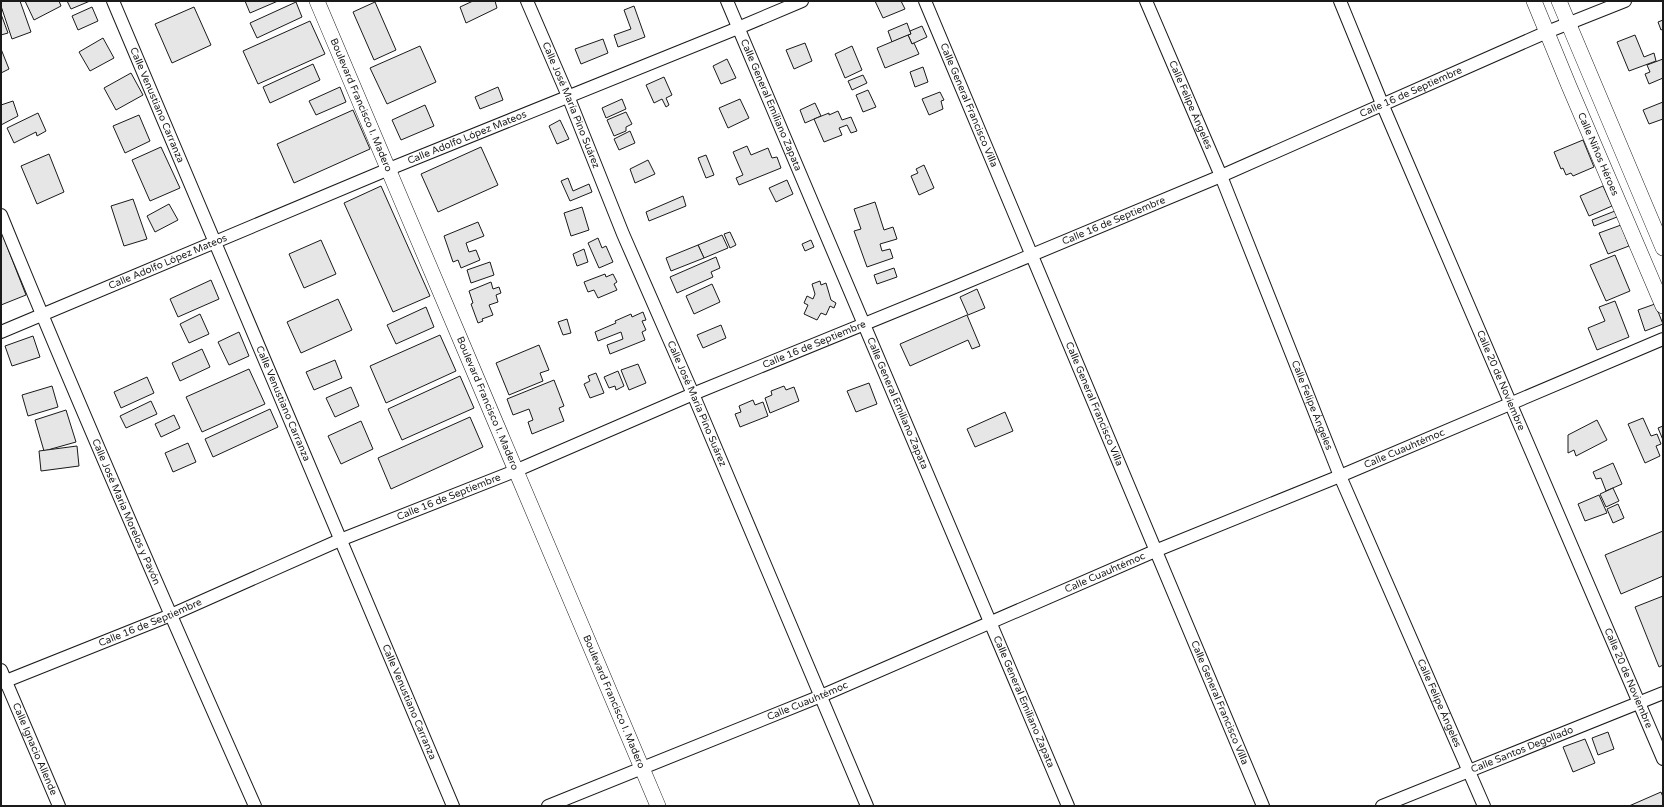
<svg xmlns="http://www.w3.org/2000/svg" width="1664" height="807" font-family="'Varela Round',sans-serif">
<style>
.building{fill:#e6e6e6;stroke:#1a1a1a}
.lines{fill:none;stroke-linecap:round;stroke-linejoin:round}
.minor-casing{stroke:#1a1a1a;stroke-width:14}
.tertiary-casing{stroke:#1a1a1a;stroke-width:16}
.minor{stroke:#fff;stroke-width:12}
.tertiary{stroke:#fff;stroke-width:15}
.labels{text-anchor:middle;dominant-baseline:central;stroke-width:3;stroke-linejoin:round;paint-order:stroke}
.street-label{font-size:10px;fill:#1a1a1a;stroke:#fff}
</style>
<rect width="100%" height="100%" fill="#fff"/>
<!-- building -->
<g class="building">
<path d="M1 1H20L31 32 12 39 1 6Z"/>
<path d="M25 1H59L61 6 34 20Z"/>
<path d="M67 1H90L71 9Z"/>
<path d="M245 1H278L250 13Z"/>
<path d="M473 1H495L497 8 466 23 460 7Z"/>
<path d="M875 1H901L905 9 883 18Z"/>
<path d="M296 2 302 17 257 38 250 23Z"/>
<path d="M375 2 396 50 374 60 353 12Z"/>
<path d="M634 6 645 37 618 47 614 35 631 29 624 10Z"/>
<path d="M92 7 98 21 78 30 72 16Z"/>
<path d="M194 7 211 45 172 63 155 24Z"/>
<path d="M1 14 8 33 1 35Z"/>
<path d="M1663 20V29L1661 30 1658 22Z"/>
<path d="M310 21 325 54 258 84 243 51Z"/>
<path d="M907 23 911 34 892 42 888 31Z"/>
<path d="M922 26 927 37 912 44 908 35 911 34 910 31Z"/>
<path d="M908 35 912 44 914 43 919 54 885 68 877 48Z"/>
<path d="M1635 35 1644 57 1654 53 1656 61 1629 71 1617 42Z"/>
<path d="M103 38 114 58 90 71 79 52Z"/>
<path d="M603 39 608 53 581 64 575 49Z"/>
<path d="M805 43 812 61 794 69 786 50Z"/>
<path d="M420 46 436 82 387 104 370 68Z"/>
<path d="M852 46 862 70 845 78 835 54Z"/>
<path d="M1 49 9 69 1 73Z"/>
<path d="M727 59 736 78 721 84 713 66Z"/>
<path d="M1663 59V78L1649 84 1645 74 1650 72 1647 65Z"/>
<path d="M313 64 320 80 270 103 263 87Z"/>
<path d="M923 67 928 82 915 87 910 72Z"/>
<path d="M131 73 143 95 116 110 104 88Z"/>
<path d="M863 75 867 83 852 90 848 81Z"/>
<path d="M664 77 672 95 666 98 669 105 666 107 662 99 654 103 646 85Z"/>
<path d="M340 87 346 102 316 115 309 101Z"/>
<path d="M498 87 503 100 480 109 475 97Z"/>
<path d="M868 90 876 107 863 112 856 95Z"/>
<path d="M940 92 944 100 941 101 943 109 929 115 922 99Z"/>
<path d="M622 99 626 109 606 118 602 108Z"/>
<path d="M740 99 749 118 728 128 719 108Z"/>
<path d="M13 101 18 116 1 125V105Z"/>
<path d="M1663 102V119L1649 124 1643 110Z"/>
<path d="M815 103 821 116 805 123 800 110Z"/>
<path d="M425 105 434 126 401 140 392 120Z"/>
<path d="M353 110 370 149 294 183 277 144Z"/>
<path d="M838 111 842 120 851 117 857 131 851 133 847 125 839 128 842 135 824 142 814 119 829 113V115Z"/>
<path d="M626 112 632 124 626 127V131L614 136 607 120Z"/>
<path d="M38 113 46 131 37 136 36 132 14 143 7 128Z"/>
<path d="M139 115 150 141 125 153 113 126Z"/>
<path d="M560 120 569 139 557 144 549 126Z"/>
<path d="M630 131 635 143 619 150 614 139Z"/>
<path d="M1583 140 1594 167 1573 176 1571 173 1566 175 1563 168 1561 169 1554 152Z"/>
<path d="M747 146 751 155 768 148 772 158 777 157 781 168 739 185 736 178 743 175 733 152Z"/>
<path d="M161 147 180 188 150 201 132 160Z"/>
<path d="M481 147 498 185 438 212 421 174Z"/>
<path d="M49 154 64 192 37 204 21 166Z"/>
<path d="M706 155 714 175 706 178 698 158Z"/>
<path d="M648 160 655 174 635 183 630 169Z"/>
<path d="M924 165 934 188 919 195 911 176 918 173 916 169Z"/>
<path d="M568 178 573 191 589 184 592 192 570 201 561 181Z"/>
<path d="M787 180 793 194 776 202 769 188Z"/>
<path d="M381 186 430 296 393 312 344 203Z"/>
<path d="M1603 186 1612 206 1589 216 1580 196Z"/>
<path d="M683 196 686 206 649 221 646 212Z"/>
<path d="M133 199 147 239 124 246 111 206Z"/>
<path d="M875 202 884 230 893 227 897 239 880 244 882 251 890 249 893 258 867 267 854 231 861 229 854 209Z"/>
<path d="M169 204 178 220 155 232 147 216Z"/>
<path d="M582 207 589 230 571 236 564 213Z"/>
<path d="M1615 211 1617 217 1594 226 1592 220Z"/>
<path d="M478 222 484 236 466 243 469 252 476 250 480 260 461 268 458 260 453 262 444 236Z"/>
<path d="M1621 225 1629 246 1608 254 1599 233Z"/>
<path d="M1 231 26 295 1 305Z"/>
<path d="M730 232 736 245 730 248 724 234Z"/>
<path d="M722 235 728 248 704 258 698 245Z"/>
<path d="M598 238 602 248 606 246 613 262 599 268 588 243Z"/>
<path d="M321 240 336 274 304 288 289 254Z"/>
<path d="M811 240 814 247 805 251 802 244Z"/>
<path d="M698 245 704 258 671 271 666 258Z"/>
<path d="M584 249 588 262 577 266 573 254Z"/>
<path d="M1615 255 1630 291 1606 301 1590 265Z"/>
<path d="M716 257 720 268 711 272 713 277 677 293 670 277Z"/>
<path d="M490 262 494 275 471 283 467 270Z"/>
<path d="M894 268 897 277 877 284 874 275Z"/>
<path d="M605 274 606 277 613 274 617 282 614 284 617 290 598 298 594 290 588 292 584 282Z"/>
<path d="M211 280 219 299 178 317 170 299Z"/>
<path d="M820 281 821 285 826 283 831 300 836 303 834 308 830 306 826 315 821 313 817 320 804 314 808 305 804 303 807 296 813 299 815 294 812 284Z"/>
<path d="M491 282 493 289 499 287 501 293 496 295 498 302 489 305 493 315 482 319 483 321 478 323 471 304 473 303 469 291Z"/>
<path d="M712 284 720 302 694 314 686 296Z"/>
<path d="M977 289 985 308 968 315 960 297Z"/>
<path d="M338 299 352 330 301 353 287 322Z"/>
<path d="M1615 301 1629 337 1597 350 1588 328 1605 321 1599 307Z"/>
<path d="M1655 304 1663 324 1645 331 1638 310Z"/>
<path d="M426 307 434 327 396 344 387 325Z"/>
<path d="M643 312 646 320 642 321 646 330 642 332 645 340 610 354 607 345 623 339 621 332 598 341 595 332 616 323 615 321 631 314 632 317Z"/>
<path d="M200 314 209 334 189 343 180 324Z"/>
<path d="M967 315 980 346 972 349 968 340 910 366 900 344Z"/>
<path d="M567 319 571 333 563 335 558 322Z"/>
<path d="M721 325 726 338 703 348 697 335Z"/>
<path d="M239 332 249 356 229 365 218 342Z"/>
<path d="M440 335 456 371 386 403 370 366Z"/>
<path d="M33 336 40 357 12 366 5 346Z"/>
<path d="M539 345 549 370 540 373 543 381 509 395 496 363Z"/>
<path d="M202 349 210 367 180 381 172 363Z"/>
<path d="M335 360 342 378 314 390 306 372Z"/>
<path d="M638 364 646 383 629 390 621 370Z"/>
<path d="M249 369 265 404 202 432 186 397Z"/>
<path d="M618 371 624 386 616 390 615 386 609 388 604 377Z"/>
<path d="M596 373 604 393 590 398 584 384 590 381 588 376Z"/>
<path d="M460 376 474 408 402 440 388 409Z"/>
<path d="M147 377 154 393 121 408 114 392Z"/>
<path d="M554 380 564 406 559 408 564 421 532 434 528 422 533 420 529 409 513 415 507 399Z"/>
<path d="M869 383 877 404 856 412 847 391Z"/>
<path d="M52 386 58 407 28 416 22 395Z"/>
<path d="M784 386 786 390 794 387 799 401 770 413 765 398 772 395 771 391Z"/>
<path d="M351 387 359 406 335 417 326 398Z"/>
<path d="M753 400 755 405 763 402 768 416 740 427 735 414 741 412 739 406Z"/>
<path d="M151 401 157 414 126 428 120 416Z"/>
<path d="M270 409 278 427 213 457 205 439Z"/>
<path d="M66 410 76 442 44 451 35 420Z"/>
<path d="M1005 412 1013 431 975 447 967 429Z"/>
<path d="M174 415 180 428 161 437 155 424Z"/>
<path d="M470 417 483 447 391 489 378 458Z"/>
<path d="M1643 418 1651 436 1657 434 1661 444 1656 446 1660 456 1645 463 1628 424Z"/>
<path d="M1597 420 1607 440 1576 456 1574 450 1568 453V435Z"/>
<path d="M361 421 373 449 341 464 328 436Z"/>
<path d="M1663 426V440L1658 428Z"/>
<path d="M188 443 196 462 173 472 165 453Z"/>
<path d="M77 446 79 466 41 471 39 451Z"/>
<path d="M1613 463 1622 484 1606 491 1601 478 1596 479 1593 472Z"/>
<path d="M1613 488 1619 501 1606 507 1600 494Z"/>
<path d="M1599 495 1607 513 1585 521 1578 504Z"/>
<path d="M1618 504 1624 518 1613 523 1607 509Z"/>
<path d="M1663 531V576L1621 594 1605 555Z"/>
<path d="M1663 596V665L1659 667 1635 607Z"/>
<path d="M1608 732 1614 749 1598 755 1592 738Z"/>
<path d="M1585 739 1595 763 1573 772 1563 747Z"/>
<path d="M1661 792 1663 797V806H1629Z"/>
</g>
<g class="lines">
<!-- minor casing -->
<g class="minor-casing">
<g id="minor">
<path id="s1" d="M113 1 453 806"/>
<path id="s2" d="M527 1 568 96 623 234 693 394 867 806"/>
<path id="s3" d="M727 1 1068 806"/>
<path id="s4" d="M925 1 1263 806"/>
<path id="s5" d="M1146 1 1221 176 1340 476 1484 806"/>
<path id="s6" d="M1340 1 1383 106 1663 759"/>
<path id="s7" d="M1 215C82 414 168 610 255 806"/>
<path id="s8" d="M1 332 389 169 738 28 802 1"/>
<path id="s9" d="M1 670 59 806"/>
<path id="s10" d="M1 683 171 615 340 540 515 471 693 394 955 287 1221 176 1547 32 1625 1"/>
<path id="s11" d="M548 806 821 696 1155 551 1340 476 1663 339"/>
<path id="s12" d="M1382 806 1663 693"/>
</g>
</g>
<!-- tertiary casing -->
<g class="tertiary-casing">
<g id="tertiary">
<path id="s13" d="M317 1 658 806"/>
<path id="s14" d="M1534 1 1569 86 1663 306"/>
<path d="M1559 1 1663 248"/>
</g>
</g>
<!-- minor -->
<use href="#minor" class="minor"/>
<!-- tertiary -->
<use href="#tertiary" class="tertiary"/>
</g>
<g class="labels">
<!-- street labels -->
<g class="street-label">
<text stroke="none"><textPath href="#s10" startOffset="1529">Calle 16 de Septiembre</textPath></text>
<text stroke="none"><textPath href="#s5" startOffset="113">Calle Felipe Ángeles</textPath></text>
<text stroke="none"><textPath href="#s1" startOffset="113">Calle Venustiano Carranza</textPath></text>
<text stroke="none"><textPath href="#s13" startOffset="113">Boulevard Francisco I. Madero</textPath></text>
<text stroke="none"><textPath href="#s2" startOffset="113">Calle José María Pino Suárez</textPath></text>
<text stroke="none"><textPath href="#s3" startOffset="113">Calle General Emiliano Zapata</textPath></text>
<text stroke="none"><textPath href="#s4" startOffset="113">Calle General Francisco Villa</textPath></text>
<text stroke="none"><textPath href="#s8" startOffset="505">Calle Adolfo López Mateos</textPath></text>
<text stroke="none"><textPath href="#s14" startOffset="166">Calle Niños Héroes</textPath></text>
<text stroke="none"><textPath href="#s10" startOffset="1205">Calle 16 de Septiembre</textPath></text>
<text stroke="none"><textPath href="#s8" startOffset="181">Calle Adolfo López Mateos</textPath></text>
<text stroke="none"><textPath href="#s10" startOffset="881">Calle 16 de Septiembre</textPath></text>
<text stroke="none"><textPath href="#s6" startOffset="412">Calle 20 de Noviembre</textPath></text>
<text stroke="none"><textPath href="#s3" startOffset="437">Calle General Emiliano Zapata</textPath></text>
<text stroke="none"><textPath href="#s1" startOffset="437">Calle Venustiano Carranza</textPath></text>
<text stroke="none"><textPath href="#s13" startOffset="437">Boulevard Francisco I. Madero</textPath></text>
<text stroke="none"><textPath href="#s2" startOffset="437">Calle José María Pino Suárez</textPath></text>
<text stroke="none"><textPath href="#s4" startOffset="437">Calle General Francisco Villa</textPath></text>
<text stroke="none"><textPath href="#s5" startOffset="437">Calle Felipe Ángeles</textPath></text>
<text stroke="none"><textPath href="#s11" startOffset="928">Calle Cuauhtémoc</textPath></text>
<text stroke="none"><textPath href="#s10" startOffset="485">Calle 16 de Septiembre</textPath></text>
<text stroke="none"><textPath href="#s7" startOffset="322">Calle José María Morelos y Pavón</textPath></text>
<text stroke="none"><textPath href="#s11" startOffset="604">Calle Cuauhtémoc</textPath></text>
<text stroke="none"><textPath href="#s10" startOffset="161">Calle 16 de Septiembre</textPath></text>
<text stroke="none"><textPath href="#s6" startOffset="736">Calle 20 de Noviembre</textPath></text>
<text stroke="none"><textPath href="#s11" startOffset="280">Calle Cuauhtémoc</textPath></text>
<text stroke="none"><textPath href="#s1" startOffset="761">Calle Venustiano Carranza</textPath></text>
<text stroke="none"><textPath href="#s13" startOffset="761">Boulevard Francisco I. Madero</textPath></text>
<text stroke="none"><textPath href="#s3" startOffset="761">Calle General Emiliano Zapata</textPath></text>
<text stroke="none"><textPath href="#s4" startOffset="761">Calle General Francisco Villa</textPath></text>
<text stroke="none"><textPath href="#s5" startOffset="761">Calle Felipe Ángeles</textPath></text>
<text stroke="none"><textPath href="#s9" startOffset="86">Calle Ignacio Allende</textPath></text>
<text stroke="none"><textPath href="#s12" startOffset="151">Calle Santos Degollado</textPath></text>
</g>
</g>
<!-- border -->
<rect width="1664" height="807" fill="none" stroke="#1a1a1a" stroke-width="4"/>
</svg>
